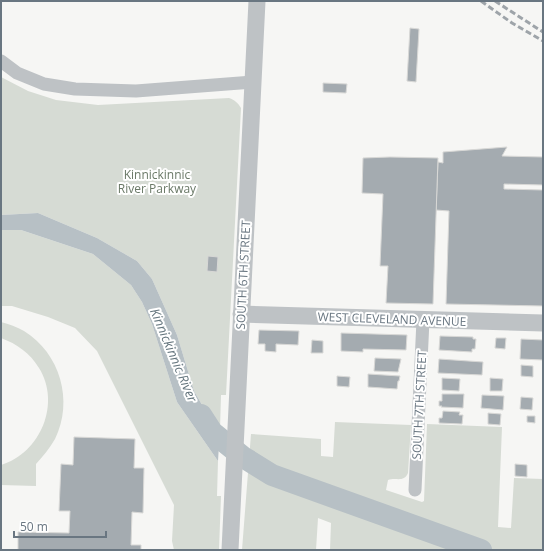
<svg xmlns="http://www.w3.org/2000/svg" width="544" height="551" font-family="'Open Sans',sans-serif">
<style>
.green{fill:#d6dbd4}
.water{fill:#b7c0c5}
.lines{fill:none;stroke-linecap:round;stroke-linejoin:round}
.river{stroke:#b7c0c5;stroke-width:22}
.building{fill:#a4abb0;stroke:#d8d8d6}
.minor{stroke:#bec2c5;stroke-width:13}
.tertiary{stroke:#bec2c5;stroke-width:17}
.rail{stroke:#9ea4a9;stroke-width:3;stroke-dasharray:6 3;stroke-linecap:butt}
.labels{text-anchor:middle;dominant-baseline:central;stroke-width:4;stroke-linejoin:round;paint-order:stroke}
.park-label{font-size:12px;fill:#6a7967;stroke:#fff}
.street-label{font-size:12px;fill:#697681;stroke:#fff}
.water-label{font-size:13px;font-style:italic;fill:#65767e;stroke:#fff}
</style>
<rect width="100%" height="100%" fill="#f6f6f4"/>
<!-- green -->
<g class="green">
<path d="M1 77 28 91 56 100 98 105 229 98C235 100 238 103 241 108L226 395H221L220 429 209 417 194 391 177 335 152 279 137 261 97 238 38 213 1 215Z"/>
<path d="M1 230H21L93 254 131 285 142 302 152 324 177 402 218 461 217 496H221L219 550H174L172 541 174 505 97 351 75 328 48 317 12 306H1Z"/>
<path d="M1 322C9 324 17 327 24 331 60 353 74 401 55 439 50 448 43 456 36 464V486L1 485V465C41 453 61 403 39 368 30 353 17 344 1 338Z"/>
<path d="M335 422 411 425 408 473C404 483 396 477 388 480L386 490 422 502 424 501 427 424 502 427 498 527 511 528 514 478 543 479V550H330L331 523 318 518 316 550H242L251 434 321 439V456L333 457Z"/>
</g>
<!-- water -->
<path class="water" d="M38 213 97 238 137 261 152 279 177 335 194 391 209 417 220 429 218 461 177 402 152 324 142 302 131 285 93 254 21 230H1V215Z"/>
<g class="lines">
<!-- river -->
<path class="river" d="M201 415 212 432 243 457 272 475 481 550"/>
</g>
<!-- building -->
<g class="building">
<path d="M410 28 419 29 416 82 407 81Z"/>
<path d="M323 83 347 84 346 93 323 92Z"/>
<path d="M507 147 502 156 543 157V185L504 184V189L543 190V306L446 304 449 211 436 210 438 162 443 163V152Z"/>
<path d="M390 157 438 158 433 304 386 303 388 266H380L383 194 362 193 363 158Z"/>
<path d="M208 256 218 257 217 272 207 271Z"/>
<path d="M259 330 299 331 298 345 276 344V352L265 351V344H258Z"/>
<path d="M341 333 407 335 406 350 363 349V352L341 351Z"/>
<path d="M440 336 473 337V339H476L475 349H472V352L439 350Z"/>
<path d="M496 338H506L505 349 495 348Z"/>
<path d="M521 339 543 340V360L520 359Z"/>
<path d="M312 340 323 341V353H311Z"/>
<path d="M375 358 401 359 398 372 374 371Z"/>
<path d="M439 359 483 362 482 375 438 373Z"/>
<path d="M521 365 533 366V377L521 376Z"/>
<path d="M368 374 400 376 399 381H398L397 389 368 387Z"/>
<path d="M337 376 350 377 349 387 337 386Z"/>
<path d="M442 378 460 379 459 391 442 390Z"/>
<path d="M490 378 503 379 502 391H490Z"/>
<path d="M442 394H464L463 408 441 407 442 406H439V401H442Z"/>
<path d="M482 395 504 396 503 410 481 408Z"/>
<path d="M521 397 533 398 532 410 520 409Z"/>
<path d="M443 411 460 412 459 415H463L462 424 439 423V418H442Z"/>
<path d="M488 413 501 414 500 425 488 424Z"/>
<path d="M527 416H535V423L527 422Z"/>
<path d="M74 437 135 439 134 468H144L143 513 132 512 131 545H141V550H18V532L69 533 70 511H59L61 464 73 465Z"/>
<path d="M515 464 527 465V477L515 476Z"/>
</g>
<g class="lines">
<!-- minor -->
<g class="minor">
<path d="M1 61 17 73 44 84 75 89 136 91 253 82"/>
<path d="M415 490 423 320"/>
</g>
<!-- tertiary -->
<g class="tertiary">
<path d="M241 314 543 323"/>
<path d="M230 550 257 1"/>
</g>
<!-- rail -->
<g class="rail">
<path d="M481 1 512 23 543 41"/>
<path d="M495 1 543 32"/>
</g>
</g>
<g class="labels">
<!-- park labels -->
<g class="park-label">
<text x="157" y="174">Kinnickinnic<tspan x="157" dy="14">River Parkway</tspan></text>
</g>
<!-- street labels -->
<g class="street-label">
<text transform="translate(243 275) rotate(-87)">SOUTH 6TH STREET</text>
<text transform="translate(392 319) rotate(2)">WEST CLEVELAND AVENUE</text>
<text transform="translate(419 405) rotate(-87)">SOUTH 7TH STREET</text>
</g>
<!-- water labels -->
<g class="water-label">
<text transform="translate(174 355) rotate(67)">Kinnickinnic River</text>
</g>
</g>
<!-- border -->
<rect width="544" height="551" fill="none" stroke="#697681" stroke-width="4"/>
<!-- scale -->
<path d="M14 531v6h92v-6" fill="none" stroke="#697681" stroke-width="2"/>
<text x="20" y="531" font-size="12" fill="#697681" stroke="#ffffff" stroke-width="3" paint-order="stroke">50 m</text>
</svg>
